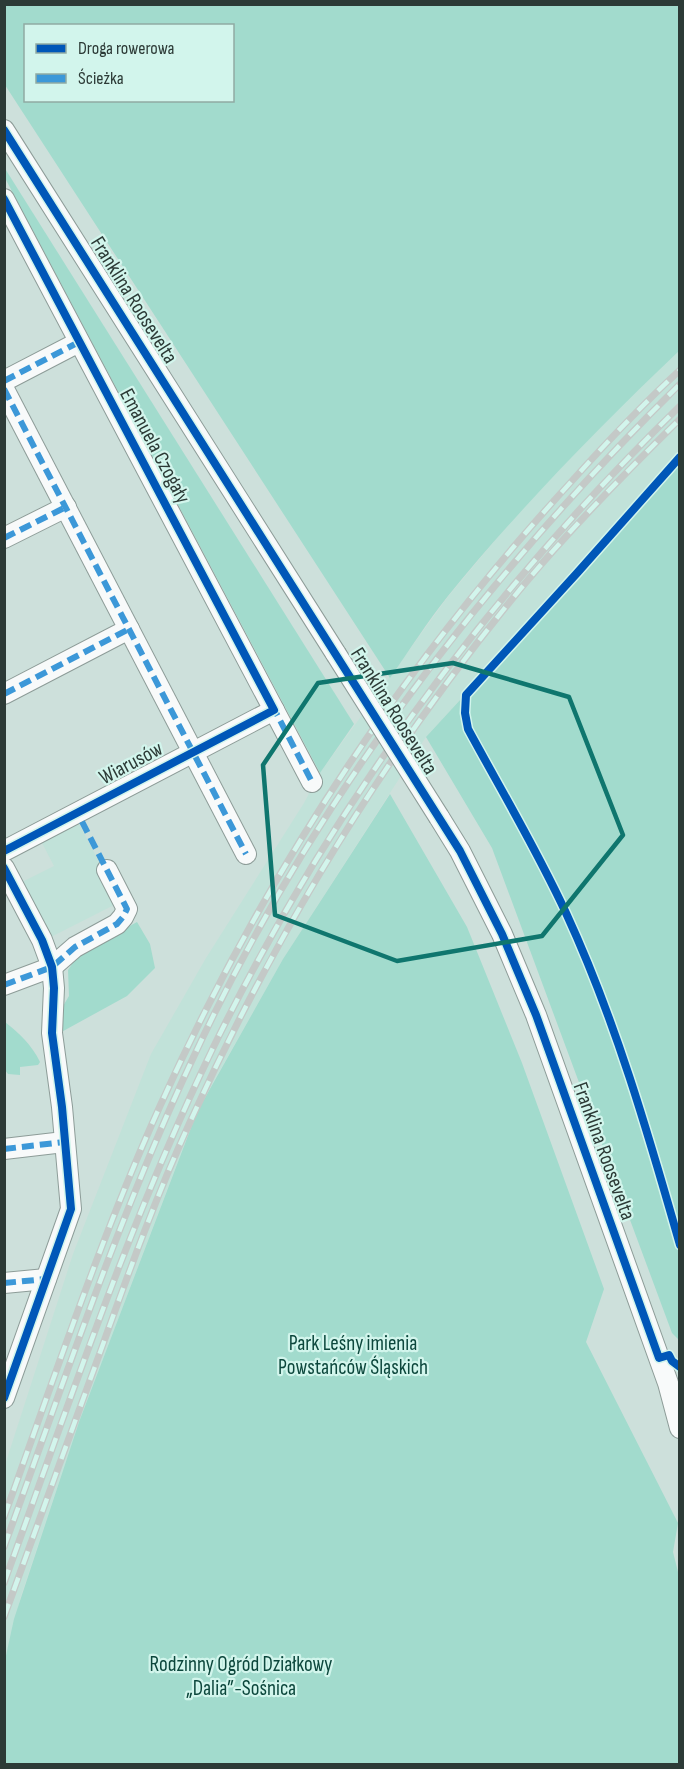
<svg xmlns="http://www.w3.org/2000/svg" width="684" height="1769" font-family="'Sofia Sans Condensed',sans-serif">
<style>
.built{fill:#c1e2d9}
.green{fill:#a2dbcd;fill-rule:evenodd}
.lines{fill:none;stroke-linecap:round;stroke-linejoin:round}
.minor-casing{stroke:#8d9c98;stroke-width:22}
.minor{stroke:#f8fafa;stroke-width:20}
.rail-casing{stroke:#c4c9c7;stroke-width:7}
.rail{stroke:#d2f5ec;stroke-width:4.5;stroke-dasharray:14;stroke-linecap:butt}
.minor-bridge-casing{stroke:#8d9c98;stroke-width:22;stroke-linecap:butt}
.minor-bridge{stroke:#f8fafa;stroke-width:20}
.quiet{stroke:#3c98d8;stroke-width:6;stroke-dasharray:12 6;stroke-linecap:butt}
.cycleway-casing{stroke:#d2f5ec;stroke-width:11}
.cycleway{stroke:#0057b8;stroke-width:8}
.marked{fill:none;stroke:#0f766e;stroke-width:4.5;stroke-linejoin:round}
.labels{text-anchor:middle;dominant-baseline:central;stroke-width:4.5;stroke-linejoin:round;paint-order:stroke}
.street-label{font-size:21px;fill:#2c3a36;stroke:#d2f5ec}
.park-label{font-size:21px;fill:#0c473c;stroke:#d2f5ec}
</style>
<rect width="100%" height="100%" fill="#cde0db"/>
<!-- built -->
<g class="built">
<path d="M679 351V457L578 572 426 737 283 959 197 1111 79 1422 21 1596 5 1660V1465L73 1254 151 1054 206 958 304 803 320 773 447 598 517 514 620 407Z"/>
<path d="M76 818 120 902 47 939 18 884 54 866 39 837Z"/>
</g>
<!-- green -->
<g class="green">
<path d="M5 4 679 5V351C598 428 519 509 448 596 427 622 409 651 390 678L5 85ZM26 26H232V100H26Z"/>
<path d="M4 167 354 724 320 773 5 178Z"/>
<path d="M679 457V1340L672 1333 492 848 426 737 578 572Z"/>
<path d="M390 794 467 927 522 1063 604 1289 586 1342 678 1523 673 1552 680 1580 679 1764H5V1660L14 1619 79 1422 197 1112 283 959Z"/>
<path d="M137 922 150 944 155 968 127 996 56 1035 57 1016 69 996 68 970 79 954Z"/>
<path d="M5 1022C19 1033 32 1045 40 1062L38 1065 20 1067V1075L8 1074 5 1070Z"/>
</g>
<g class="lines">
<!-- minor casing -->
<g class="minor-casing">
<g id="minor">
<path d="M4 130 336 654"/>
<path d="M4 199 312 782"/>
<path d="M4 381 79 342"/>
<path d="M4 389 246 854"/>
<path d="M4 538 66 507"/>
<path d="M4 694 129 629"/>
<path d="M439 817 460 851 502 934 536 1015 668 1383 680 1428"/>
<path d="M4 851 274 710"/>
<path d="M4 868 42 940 52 967 54 988 52 1033 62 1107 71 1209 4 1398"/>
<path d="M4 985 52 967 75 947 117 924 123 917 127 909 107 870"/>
<path d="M4 1149 64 1142"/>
<path d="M4 1283 46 1279"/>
</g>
</g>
<!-- minor -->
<use href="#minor" class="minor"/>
<!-- rail casing -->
<g class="rail-casing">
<g id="rail">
<path d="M4 1517C54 1379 100 1239 160 1106 263 877 402 666 571 482 606 443 642 405 680 370"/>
<path d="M4 1547C64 1382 119 1215 194 1056 311 804 483 579 680 384"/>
<path d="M4 1583C69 1404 129 1222 212 1050 329 809 488 593 680 406"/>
<path d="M4 1617C35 1532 66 1446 97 1361 126 1280 155 1198 191 1120 278 928 388 749 522 587 571 528 625 473 680 419"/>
</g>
</g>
<!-- rail -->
<use href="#rail" class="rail"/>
<!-- minor-bridge casing -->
<g class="minor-bridge-casing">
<path id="minor-bridge" d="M336 654 439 817"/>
</g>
<!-- minor-bridge -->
<use href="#minor-bridge" class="minor-bridge"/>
<!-- quiet -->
<g class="quiet">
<path d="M4 381 79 342"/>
<path d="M4 389 246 854"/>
<path d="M4 538 66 507"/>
<path d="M4 694 129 629"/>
<path d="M272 705 312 782"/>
<path d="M4 985 52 967 75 947 117 924 123 917 127 909 77 812"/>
<path d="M4 1149 64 1142"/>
<path d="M4 1283 46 1279"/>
</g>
<!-- cycleway casing -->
<g class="cycleway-casing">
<g id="cycleway">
<path d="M4 130 460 851 502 934 536 1015 659 1358 669 1355 672 1361 680 1367"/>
<path d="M4 199 274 710 4 851"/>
<path d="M680 457 578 572 466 695 465 713 468 729C501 790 537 850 566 913 615 1019 648 1133 680 1245"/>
<path d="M4 868 42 940 52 967 54 988 52 1033 62 1107 71 1209 4 1398"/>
</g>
</g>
<!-- cycleway -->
<use href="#cycleway" class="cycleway"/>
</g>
<!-- marked area -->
<path class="marked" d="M453 663 569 697 623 835 542 936 397 961 275 915 263 765 318 683Z"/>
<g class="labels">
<!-- street labels -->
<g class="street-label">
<text transform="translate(134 300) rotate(58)">Franklina Roosevelta</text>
<text transform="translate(155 446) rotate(62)">Emanuela Czogały</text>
<text transform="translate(394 711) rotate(58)">Franklina Roosevelta</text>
<text transform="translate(131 763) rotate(-28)">Wiarusów</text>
<text transform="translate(604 1151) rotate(70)">Franklina Roosevelta</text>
</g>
<!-- park labels -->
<g class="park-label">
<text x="353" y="1343">Park Leśny imienia<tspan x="353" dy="24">Powstańców Śląskich</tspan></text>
<text x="241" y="1664">Rodzinny Ogród Działkowy<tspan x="241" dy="24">„Dalia”-Sośnica</tspan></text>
</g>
</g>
<!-- border -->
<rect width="684" height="1769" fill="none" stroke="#2c3a36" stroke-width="12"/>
<!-- legend -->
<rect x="24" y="24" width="210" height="78" fill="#d2f5ec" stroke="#90aaa3" stroke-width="1.5"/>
<rect x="36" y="44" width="30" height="9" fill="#0057b8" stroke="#90aaa3" stroke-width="1.5"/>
<text x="78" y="54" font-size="18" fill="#2c3a36">Droga rowerowa</text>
<rect x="36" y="74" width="30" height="9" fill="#3c98d8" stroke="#90aaa3" stroke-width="1.5"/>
<text x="78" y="84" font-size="18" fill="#2c3a36">Ścieżka</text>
</svg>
